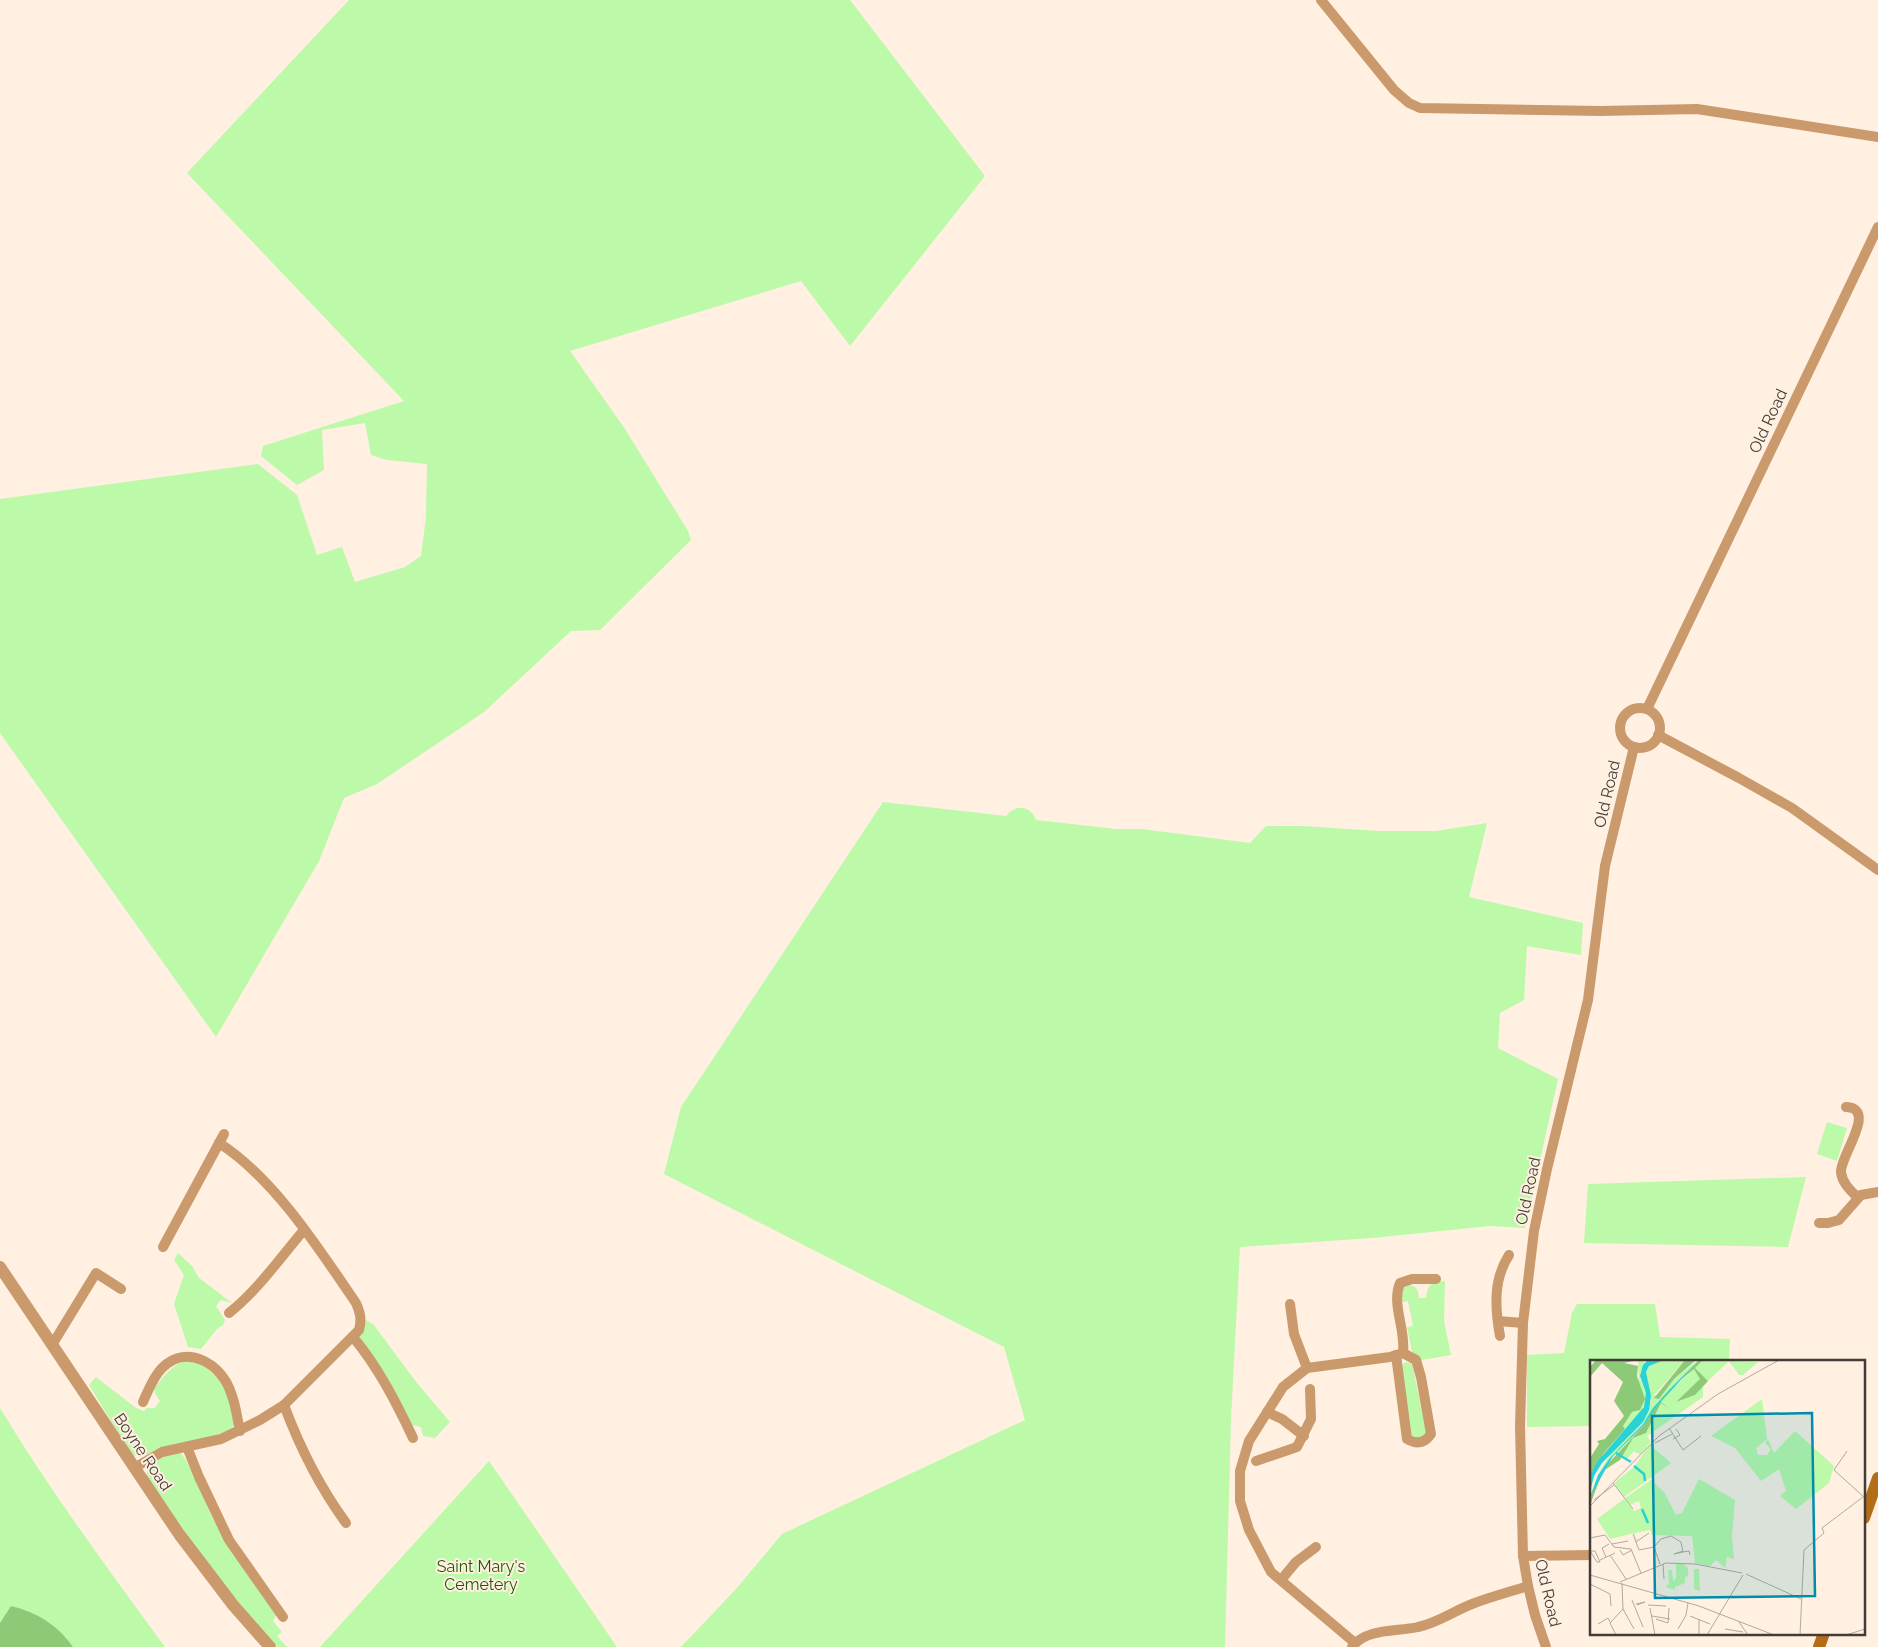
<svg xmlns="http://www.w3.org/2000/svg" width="1878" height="1647" font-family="Raleway,sans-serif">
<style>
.green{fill:#bcf9a8}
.forest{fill:#8dca78}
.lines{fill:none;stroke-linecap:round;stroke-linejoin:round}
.minor{stroke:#cb9a6c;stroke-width:10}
.tertiary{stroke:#cb9a6c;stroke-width:12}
.secondary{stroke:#b46d17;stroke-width:12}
.labels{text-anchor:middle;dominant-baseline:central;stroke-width:4;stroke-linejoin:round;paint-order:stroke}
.street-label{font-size:16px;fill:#433b35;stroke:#fff0e2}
.park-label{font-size:16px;fill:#205901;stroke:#fff0e2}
.inset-river{fill:none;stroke:#28d3d7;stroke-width:2.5}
.inset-road{fill:none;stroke:#b4a89d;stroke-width:1}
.view{fill:#008dab;fill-opacity:0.15;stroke:#008dab;stroke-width:2.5}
.inset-edge{fill:none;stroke:#433b35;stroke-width:2.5}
</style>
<rect width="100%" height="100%" fill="#fff0e2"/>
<!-- green -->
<g class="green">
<path d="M349 0H850L985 176 850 346 801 281 570 351 625 429 688 531 691 540 600 630 571 631 484 712 377 784 344 798 319 861 216 1037 0 733V499L258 464 297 495 317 555 342 547 355 582 405 567 421 556 426 517 427 464 387 460 371 455 365 423 322 430 324 470 297 485 261 456 263 446 404 401 187 173Z"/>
<path d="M883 802 1006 816C1016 804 1030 805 1036 820L1116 829H1142L1250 843 1266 826H1303L1378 831H1436L1487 823 1469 897 1583 923 1581 955 1527 946 1524 1000 1500 1013 1498 1048 1558 1079 1525 1228 1490 1226 1372 1238 1240 1247 1231 1419 1225 1647H681L736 1589 782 1534 1025 1420 1004 1347 664 1174 681 1107Z"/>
<path d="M1827 1122 1847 1128 1837 1161 1817 1154Z"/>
<path d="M1806 1177 1788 1247 1584 1243 1588 1184Z"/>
<path d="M178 1253 192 1266 199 1278 232 1303 221 1300 216 1306 225 1320 223 1325 217 1329 201 1349 188 1347 174 1304 184 1275 174 1260Z"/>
<path d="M1445 1281 1444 1321 1451 1355 1421 1360 1412 1352 1407 1327 1413 1326 1408 1301 1398 1303 1402 1287C1413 1283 1418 1286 1419 1298H1426C1428 1284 1431 1282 1445 1281Z"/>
<path d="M1577 1304H1655L1660 1337 1730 1339 1729 1361H1592V1426L1527 1427V1355L1564 1353 1572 1313Z"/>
<path d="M364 1319 373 1324 417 1383 450 1422 435 1438 423 1436 421 1427 412 1425 356 1337Z"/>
<path d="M185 1361 202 1363 217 1378 227 1391 234 1425 230 1430 203 1440 173 1444 140 1457 132 1455 89 1385 96 1377 136 1408 144 1411 147 1408H155L160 1401 155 1393 154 1389C163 1377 171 1366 185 1361Z"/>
<path d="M1406 1362 1411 1363 1413 1368 1426 1431V1434L1419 1438 1412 1437 1409 1433 1402 1365Z"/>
<path d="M0 1408C50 1491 108 1569 165 1647H73L66 1637 11 1606 0 1623Z"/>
<path d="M180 1453C192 1463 205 1506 215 1522 233 1553 253 1583 275 1612L276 1615 273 1621 282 1632 277 1636 287 1647H278L274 1644 210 1569 146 1476 150 1464 166 1455Z"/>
<path d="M489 1461 617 1647H320Z"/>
</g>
<!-- forest -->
<path class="forest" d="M11 1606C36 1612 58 1625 73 1647H0V1623Z"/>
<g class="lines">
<!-- minor -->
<g class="minor">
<path d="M1321 0 1394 90 1409 103 1420 108 1601 111 1697 109 1878 137"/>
<circle cx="1640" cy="728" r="20"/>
<path d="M1647 709 1878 227"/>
<path d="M1658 735 1739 778 1792 808 1878 870"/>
<path d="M1846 1107C1878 1108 1840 1156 1841 1172 1842 1183 1851 1191 1858 1198"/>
<path d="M1819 1223H1828L1839 1220 1861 1195 1878 1192"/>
<path d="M163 1247 224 1134"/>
<path d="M1290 1304 1294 1334 1307 1368"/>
<path d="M229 1313C258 1290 280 1258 304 1230"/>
<path d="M1498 1321 1523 1323"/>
<path d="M1500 1336C1495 1308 1493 1280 1509 1255"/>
<path d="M353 1337C378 1367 396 1402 413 1438"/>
<path d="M52 1345 96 1273 121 1289"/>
<path d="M1396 1355 1407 1439C1417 1445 1425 1443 1431 1434L1421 1377 1416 1360 1403 1353"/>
<path d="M143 1402C148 1391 153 1377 162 1368 187 1343 222 1364 231 1393 236 1405 237 1418 240 1431"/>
<path d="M284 1405C300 1448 319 1486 346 1523"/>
<path d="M1267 1412 1282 1419 1304 1436"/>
<path d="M187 1447 199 1477 229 1540 283 1617"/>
<path d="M1256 1461 1297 1447 1311 1419 1310 1389"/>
<path d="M134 1468 162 1452 221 1439 260 1420 284 1405 359 1330C362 1319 360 1312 356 1303 319 1249 274 1178 219 1143"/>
<path d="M1523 1556 1592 1555"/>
<path d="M1281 1580 1296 1562 1316 1547"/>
<path d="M1355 1643 1271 1572 1249 1530 1240 1501V1471L1249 1441 1283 1387 1307 1368 1390 1357 1403 1353C1406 1329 1391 1304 1400 1283L1412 1279H1436"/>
<path d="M1352 1647C1366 1628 1397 1632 1418 1627 1437 1623 1454 1611 1472 1604 1490 1597 1509 1592 1528 1586"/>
<path d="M1546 1647 1535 1615 1528 1586 1523 1556 1520 1426 1523 1323 1534 1231 1547 1169 1588 1000 1605 866 1634 747"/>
</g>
<!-- tertiary -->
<path class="tertiary" d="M0 1267 179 1534 233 1605 270 1647"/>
<!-- secondary -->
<g class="secondary">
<path d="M1864 1518 1878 1478"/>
<path d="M1819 1647 1824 1633"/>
</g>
</g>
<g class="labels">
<!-- street labels -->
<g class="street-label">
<text transform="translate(1768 421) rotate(-65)">Old Road</text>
<text transform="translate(1607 794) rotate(-77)">Old Road</text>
<text transform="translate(1528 1191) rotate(-78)">Old Road</text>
<text transform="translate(143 1452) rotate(56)">Boyne Road</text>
<text transform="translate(1548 1593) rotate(77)">Old Road</text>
</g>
<!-- park labels -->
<g class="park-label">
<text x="481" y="1566">Saint Mary's<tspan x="481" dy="18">Cemetery</tspan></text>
</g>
</g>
<!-- overview -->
<g transform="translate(1590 1360)">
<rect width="275" height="275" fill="#fff0e2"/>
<path d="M48 0 55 2 50 18 56 33 55 44 49 57 35 69 33 66 42 52 50 50ZM74 0H95L66 33 64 35 69 39 84 19 108 0 9 113 25 87 53 61 61 41 56 12 59 6ZM113 0 168 2 153 15H149L139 1 118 21 109 14 111 19 86 42 105 35 113 24V37L57 76 61 82 50 95 44 91 37 99 30 96 43 78 56 73 71 43 78 49 70 41ZM172 39 177 79 166 88 168 95H177L181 89 175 83 178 79 184 93 205 71 244 106 239 123 206 149 190 136 196 131 189 109 171 121 145 88 121 76ZM60 85 81 103 34 137 24 123 43 108ZM109 119 145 140 142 176 144 199 137 197 135 208 126 200 120 206 105 203 102 176 62 175 60 170 45 173 46 179 49 178 46 181 44 173 20 179 7 159 34 139 44 151 51 148 49 141 40 145 35 138 61 120 74 132 86 155 92 153ZM86 204H93L98 208V216L95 217V223L85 227V230L76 227 79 223 78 210H82L83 221 86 218ZM104 209H109L110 231 104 229Z" fill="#bcf9a8"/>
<path d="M6 0 43 1 34 3 48 6 47 16 55 39 50 50 42 52 33 66 35 69 14 93 0 116V98L9 84 7 81 15 79 34 56 24 41 33 22 12 3 0 17V7ZM95 0H106L84 19 69 39 64 38ZM109 0H113L105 8 118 21 105 35 86 42 110 19 104 9 88 22ZM70 41 79 49 71 43 56 73 43 78 30 100 13 111 0 145V137L13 109 54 65Z" fill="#8dca78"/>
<path d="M58 0H74L59 6 56 12 61 36 59 50 53 62 12 103 4 116 0 132V116L7 102 54 47 56 33 50 16 53 5ZM109 0 67 46 54 65 23 96 0 137 8 115 20 98 53 64 63 48 80 29Z" fill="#28d3d7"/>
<path class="inset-river" d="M26 93 41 102M44 106 54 114 55 121M52 149 58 163"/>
<path class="inset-road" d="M79 68 93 90 111 76M83 79 90 75 86 69M65 83 82 74M257 91 244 110 275 138M23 123 43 149M4 140 24 125M0 146 69 76 128 34 189 0M43 174 49 190 64 187 70 204M0 178 15 175 24 187 41 189 51 213M46 182 59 173M22 184 38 181M64 187 71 179 81 176 91 182 93 192 99 191 100 195M30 190 33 195 42 190M0 191H5L10 202H7ZM93 191 84 194 93 192M20 195 36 219M16 197 12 188 19 184M10 200 25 193M73 204 74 219M156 214 211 239M0 215 109 246 184 275M30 222 76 203 105 204 152 213M0 224 20 234 21 246M42 240 53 267M46 244 55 242 47 245M58 245 76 246M60 248 65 275M33 249 44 269M62 256 80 259M100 256 120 264M66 259 78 263 79 248M149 262 158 275M8 264 18 258 20 262M88 269 96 255 98 243M135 269 153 272M26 275 20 263 33 249 32 223M109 275V259M117 275 153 215M210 275 214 190 234 173 232 168 273 137M256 275 275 269"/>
<path class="view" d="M222 53 225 236 65 238 62 56Z"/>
<rect width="275" height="275" class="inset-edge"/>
</g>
</svg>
